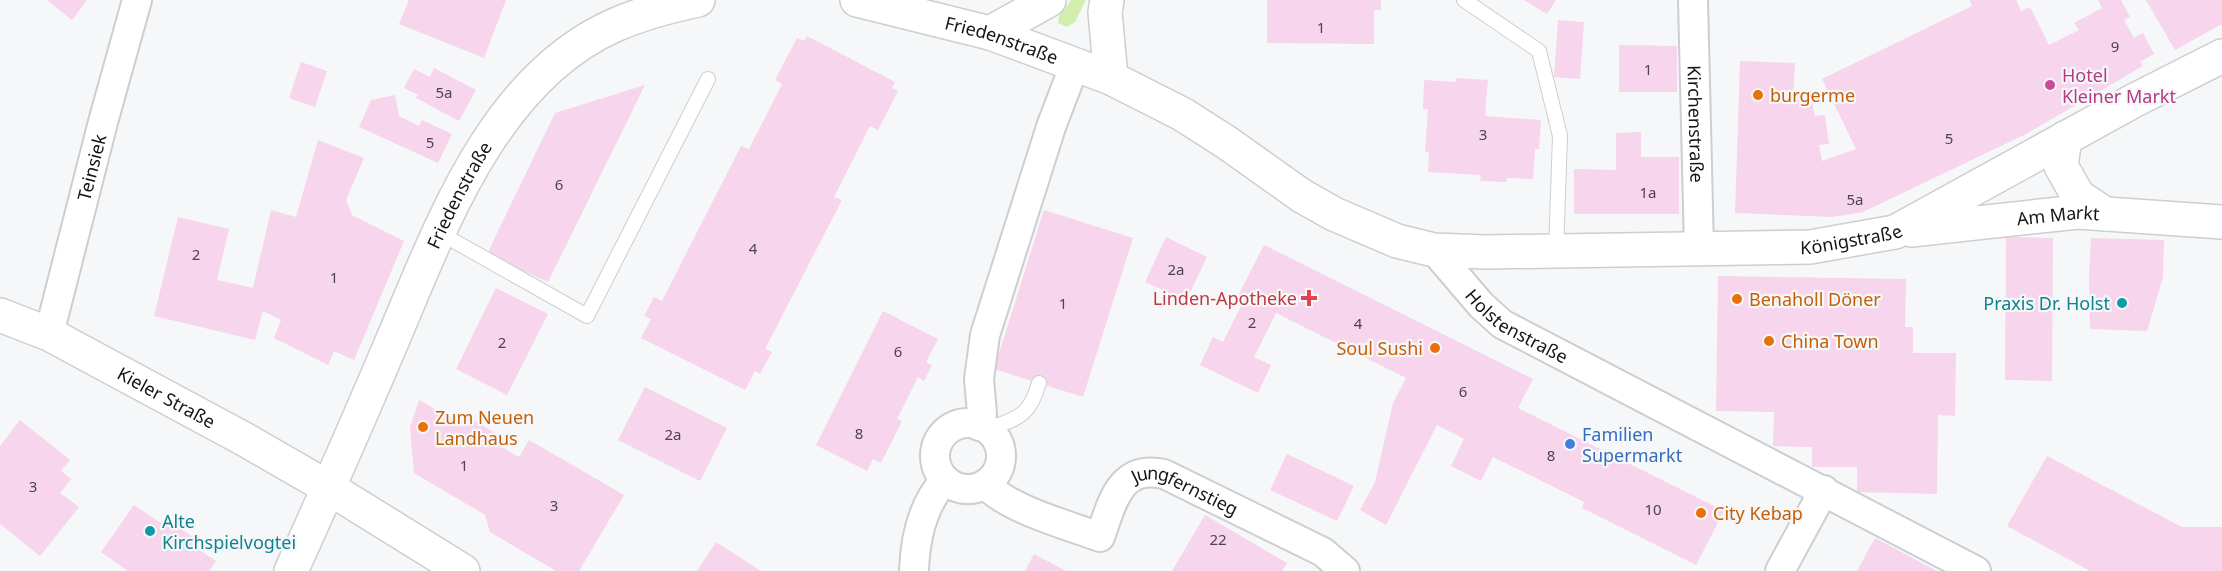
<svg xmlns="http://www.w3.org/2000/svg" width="2222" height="571" font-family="'Noto Sans',sans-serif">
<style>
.green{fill:#d2eeaf}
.building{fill:#f7d5ec}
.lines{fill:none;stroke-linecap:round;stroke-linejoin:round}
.lane-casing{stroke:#cdcecf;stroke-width:16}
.street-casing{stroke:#cdcecf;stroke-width:32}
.secondary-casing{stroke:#cdcecf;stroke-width:36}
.lane{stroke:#fff;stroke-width:14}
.street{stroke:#fff;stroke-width:28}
.secondary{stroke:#fff;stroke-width:33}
.hotel-dot{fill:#d1479c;stroke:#f6f7f8;stroke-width:2}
.food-dot{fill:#e8710a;stroke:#f6f7f8;stroke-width:2}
.health-dot{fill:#e0444e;stroke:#f6f7f8;stroke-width:2}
.culture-dot{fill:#0f9aa8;stroke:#f6f7f8;stroke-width:2}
.shop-dot{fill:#3f7fe0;stroke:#f6f7f8;stroke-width:2}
.labels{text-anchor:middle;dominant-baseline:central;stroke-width:4.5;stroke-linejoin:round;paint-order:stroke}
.number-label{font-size:15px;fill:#4d454b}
.street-label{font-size:18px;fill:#141515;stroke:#f6f7f8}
.hotel-label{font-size:18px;fill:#b23c85;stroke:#f6f7f8;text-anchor:start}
.food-label{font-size:18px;fill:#c56008;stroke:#f6f7f8;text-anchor:start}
.health-label{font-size:18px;fill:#be3a42;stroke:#f6f7f8;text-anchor:end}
.culture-label{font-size:18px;fill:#0d838f;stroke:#f6f7f8;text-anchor:end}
.shop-label{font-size:18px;fill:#366cbe;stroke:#f6f7f8;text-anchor:start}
</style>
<rect width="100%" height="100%" fill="#f6f7f8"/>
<!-- green -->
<path class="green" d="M1071 0H1086L1075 22 1067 27 1058 23 1059 16Z"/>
<!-- building -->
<g class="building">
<path d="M47 0H87L72 20Z"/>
<path d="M409 0H506L484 58 399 24Z"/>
<path d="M1267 0H1381V10H1374V44L1267 43Z"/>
<path d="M1524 0H1556L1547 14Z"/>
<path d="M1970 0H2016L2021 11 2030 7 2049 45 2079 30 2074 23 2102 8 2098 0H2121L2130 17 2124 20 2134 38 2143 33 2154 54 2140 62 2143 66 2026 134 1863 212 1832 217 1735 213 1740 61 1795 63 1793 97 1811 98 1815 116 1825 115 1829 144 1819 145 1822 161 1856 149 1822 79 1972 6Z"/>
<path d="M2146 0H2222V24L2175 50Z"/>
<path d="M1558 20 1584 22 1580 79 1554 77Z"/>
<path d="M807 36 895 82 892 88 898 91 878 130 870 126 834 197 842 200 765 349 772 352 760 374 755 371 745 390 641 338 651 319 644 316 654 297 662 301 741 146 749 149 782 84 775 80 797 38 804 41Z"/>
<path d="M1619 45 1677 46V92H1619Z"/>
<path d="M301 62 327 71 315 107 289 98Z"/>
<path d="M434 68 476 90 459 121 416 98 418 95 404 88 414 69 430 77Z"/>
<path d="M1456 78 1488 80 1485 116 1541 120 1539 149H1535L1533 179 1507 178V182L1480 181 1481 175 1428 172 1429 152H1425L1428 109H1423L1424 80 1456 82Z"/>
<path d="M645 85 548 282 487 254 555 113Z"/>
<path d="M395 95 399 116 419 126 422 120 452 134 438 163 359 127 371 100Z"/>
<path d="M1641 132V157H1679V214H1574V169L1616 170V133Z"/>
<path d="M318 140 364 158 346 200 352 215 404 241 354 360 334 351 328 365 274 338 281 320 263 311 255 340 154 316 178 217 229 229 217 280 253 288 271 210 296 217Z"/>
<path d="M1044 210 1133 238 1083 397 994 369Z"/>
<path d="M1166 237 1207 257 1186 301 1145 282Z"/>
<path d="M2006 237 2053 238 2052 381 2005 380Z"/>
<path d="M2091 238 2164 240 2163 277 2147 331 2090 329 2089 276Z"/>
<path d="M1264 245 1533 379 1518 408 1724 511 1696 565 1582 508 1584 502 1493 457 1481 481 1451 466 1464 439 1437 425 1386 525 1360 510 1375 482 1393 403 1406 378 1276 313 1254 357 1271 365 1258 393 1200 365 1213 337 1223 342 1245 298 1239 294Z"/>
<path d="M1718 276 1906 279 1905 327H1913V353H1956L1955 416 1938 415 1937 494 1857 492V467H1812V447L1773 446 1774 412 1716 411Z"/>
<path d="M496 288 548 314 507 395 456 369Z"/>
<path d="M883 311 938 339 926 362 932 365 924 381 918 377 897 419 902 421 881 463 873 459 867 471 816 445Z"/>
<path d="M645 387 727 428 700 481 618 440Z"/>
<path d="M419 400 457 421 462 413 497 434 493 442 519 457 529 440 624 495 579 571H556L490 532 485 515 414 473 410 427Z"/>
<path d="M20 420 70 460 61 471 71 479 60 493 79 507 40 556 0 524V446Z"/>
<path d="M1287 454 1354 486 1337 521 1270 490Z"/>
<path d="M2047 456 2182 527H2222V571H2090L2007 526Z"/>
<path d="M134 505 161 523 164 518 196 539 192 545 216 561 209 571H128L101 552Z"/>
<path d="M1205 515 1287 563 1282 571H1172Z"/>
<path d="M1875 538 1937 571H1857Z"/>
<path d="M716 542 761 571H697Z"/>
<path d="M1034 554 1066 571H1025Z"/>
</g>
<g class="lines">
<!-- lane casing -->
<g class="lane-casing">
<g id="lane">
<path d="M1464 0 1539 51 1560 136 1556 252"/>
<path d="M438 232 587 316 708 79"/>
<path d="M986 430C1017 418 1029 418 1039 383"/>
</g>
</g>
<!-- street casing -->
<g class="street-casing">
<g id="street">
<path id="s1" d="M1693 0 1699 249"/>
<path id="s2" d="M1434 250 1481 305 1502 324 1976 571"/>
<path id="s3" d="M49 334 103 122 137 0"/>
<circle cx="968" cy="456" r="33"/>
<path d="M979 426 982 414 979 379 985 335 1051 127 1075 64"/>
<path id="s4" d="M985 484C1008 509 1067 525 1100 537 1112 504 1119 464 1164 474L1323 552 1345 571"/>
<path d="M914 571C915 539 923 504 945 480"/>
<path d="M1780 571 1824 490"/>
</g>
</g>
<!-- secondary casing -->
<g class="secondary-casing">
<g id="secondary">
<path id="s5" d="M857 0 990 33 1111 78 1182 114 1226 142 1302 196 1334 214 1397 241 1434 250 1485 252 1810 247 1895 232 2135 100 2222 56"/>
<path d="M1107 0 1105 12 1111 78"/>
<path d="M990 33 1049 0"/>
<path d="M2065 138 2061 166 2078 196 2105 214"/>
<path id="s6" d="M1911 230 2078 212 2222 222"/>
<path id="s7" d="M0 315 49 334 244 439 329 488 463 571"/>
<path id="s8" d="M291 571C326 494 360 417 393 339 441 226 494 78 615 25 642 13 670 6 698 0"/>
</g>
</g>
<!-- lane -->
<use href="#lane" class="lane"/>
<!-- street -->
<use href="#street" class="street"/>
<!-- secondary -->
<use href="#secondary" class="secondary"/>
</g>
<!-- markers -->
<circle class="hotel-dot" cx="2050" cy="85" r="6"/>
<g class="food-dot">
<circle cx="1758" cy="95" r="6"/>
<circle cx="1737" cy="299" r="6"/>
<circle cx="1769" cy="341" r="6"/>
<circle cx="1435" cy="348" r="6"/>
<circle cx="423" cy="427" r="6"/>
<circle cx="1701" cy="513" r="6"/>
</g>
<path class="health-dot" d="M1306 289h6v6h6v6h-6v6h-6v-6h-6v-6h6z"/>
<g class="culture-dot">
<circle cx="2122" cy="303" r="6"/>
<circle cx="150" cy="531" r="6"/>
</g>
<circle class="shop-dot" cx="1570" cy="444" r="6"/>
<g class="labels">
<!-- number labels -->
<g class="number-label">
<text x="1321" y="27">1</text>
<text x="2115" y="46">9</text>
<text x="1648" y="69">1</text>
<text x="444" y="92">5a</text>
<text x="1483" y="134">3</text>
<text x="1949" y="138">5</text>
<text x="430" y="142">5</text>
<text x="559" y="184">6</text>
<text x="1648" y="192">1a</text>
<text x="1855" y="199">5a</text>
<text x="753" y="248">4</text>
<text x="196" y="254">2</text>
<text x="1176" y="269">2a</text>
<text x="334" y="277">1</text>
<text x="1063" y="303">1</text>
<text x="1252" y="322">2</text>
<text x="1358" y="323">4</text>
<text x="502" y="342">2</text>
<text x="898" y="351">6</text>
<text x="1463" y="391">6</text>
<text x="859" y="433">8</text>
<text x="673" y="434">2a</text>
<text x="1551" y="455">8</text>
<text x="464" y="465">1</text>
<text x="33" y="486">3</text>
<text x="554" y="505">3</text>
<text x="1653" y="509">10</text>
<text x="1218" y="539">22</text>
</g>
<!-- street labels -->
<g class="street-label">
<text stroke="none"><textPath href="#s5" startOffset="150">Friedenstraße</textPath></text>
<text stroke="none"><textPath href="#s1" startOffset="124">Kirchenstraße</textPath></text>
<text stroke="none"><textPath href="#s3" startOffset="172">Teinsiek</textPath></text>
<text stroke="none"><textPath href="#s8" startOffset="412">Friedenstraße</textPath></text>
<text stroke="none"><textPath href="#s6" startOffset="148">Am Markt</textPath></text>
<text stroke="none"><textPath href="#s5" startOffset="1052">Königstraße</textPath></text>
<text stroke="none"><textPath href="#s2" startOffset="114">Holstenstraße</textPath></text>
<text stroke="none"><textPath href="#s7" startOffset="186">Kieler Straße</textPath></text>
<text stroke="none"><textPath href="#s4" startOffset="254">Jungfernstieg</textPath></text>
</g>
<!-- hotel labels -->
<g class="hotel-label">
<text x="2062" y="75">Hotel<tspan x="2062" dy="21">Kleiner Markt</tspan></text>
</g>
<!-- food labels -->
<g class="food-label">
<text x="1770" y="95">burgerme</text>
<text x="1749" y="299">Benaholl Döner</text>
<text x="1781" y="341">China Town</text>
<text x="1423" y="348" text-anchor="end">Soul Sushi</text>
<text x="435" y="417">Zum Neuen<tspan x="435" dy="21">Landhaus</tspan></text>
<text x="1713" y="513">City Kebap</text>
</g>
<!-- health labels -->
<g class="health-label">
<text x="1297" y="298">Linden-Apotheke</text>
</g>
<!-- culture labels -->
<g class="culture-label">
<text x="2110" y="303">Praxis Dr. Holst</text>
<text x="162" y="521" text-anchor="start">Alte<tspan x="162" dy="21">Kirchspielvogtei</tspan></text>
</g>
<!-- shop labels -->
<g class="shop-label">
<text x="1582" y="434">Familien<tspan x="1582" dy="21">Supermarkt</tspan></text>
</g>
</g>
</svg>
